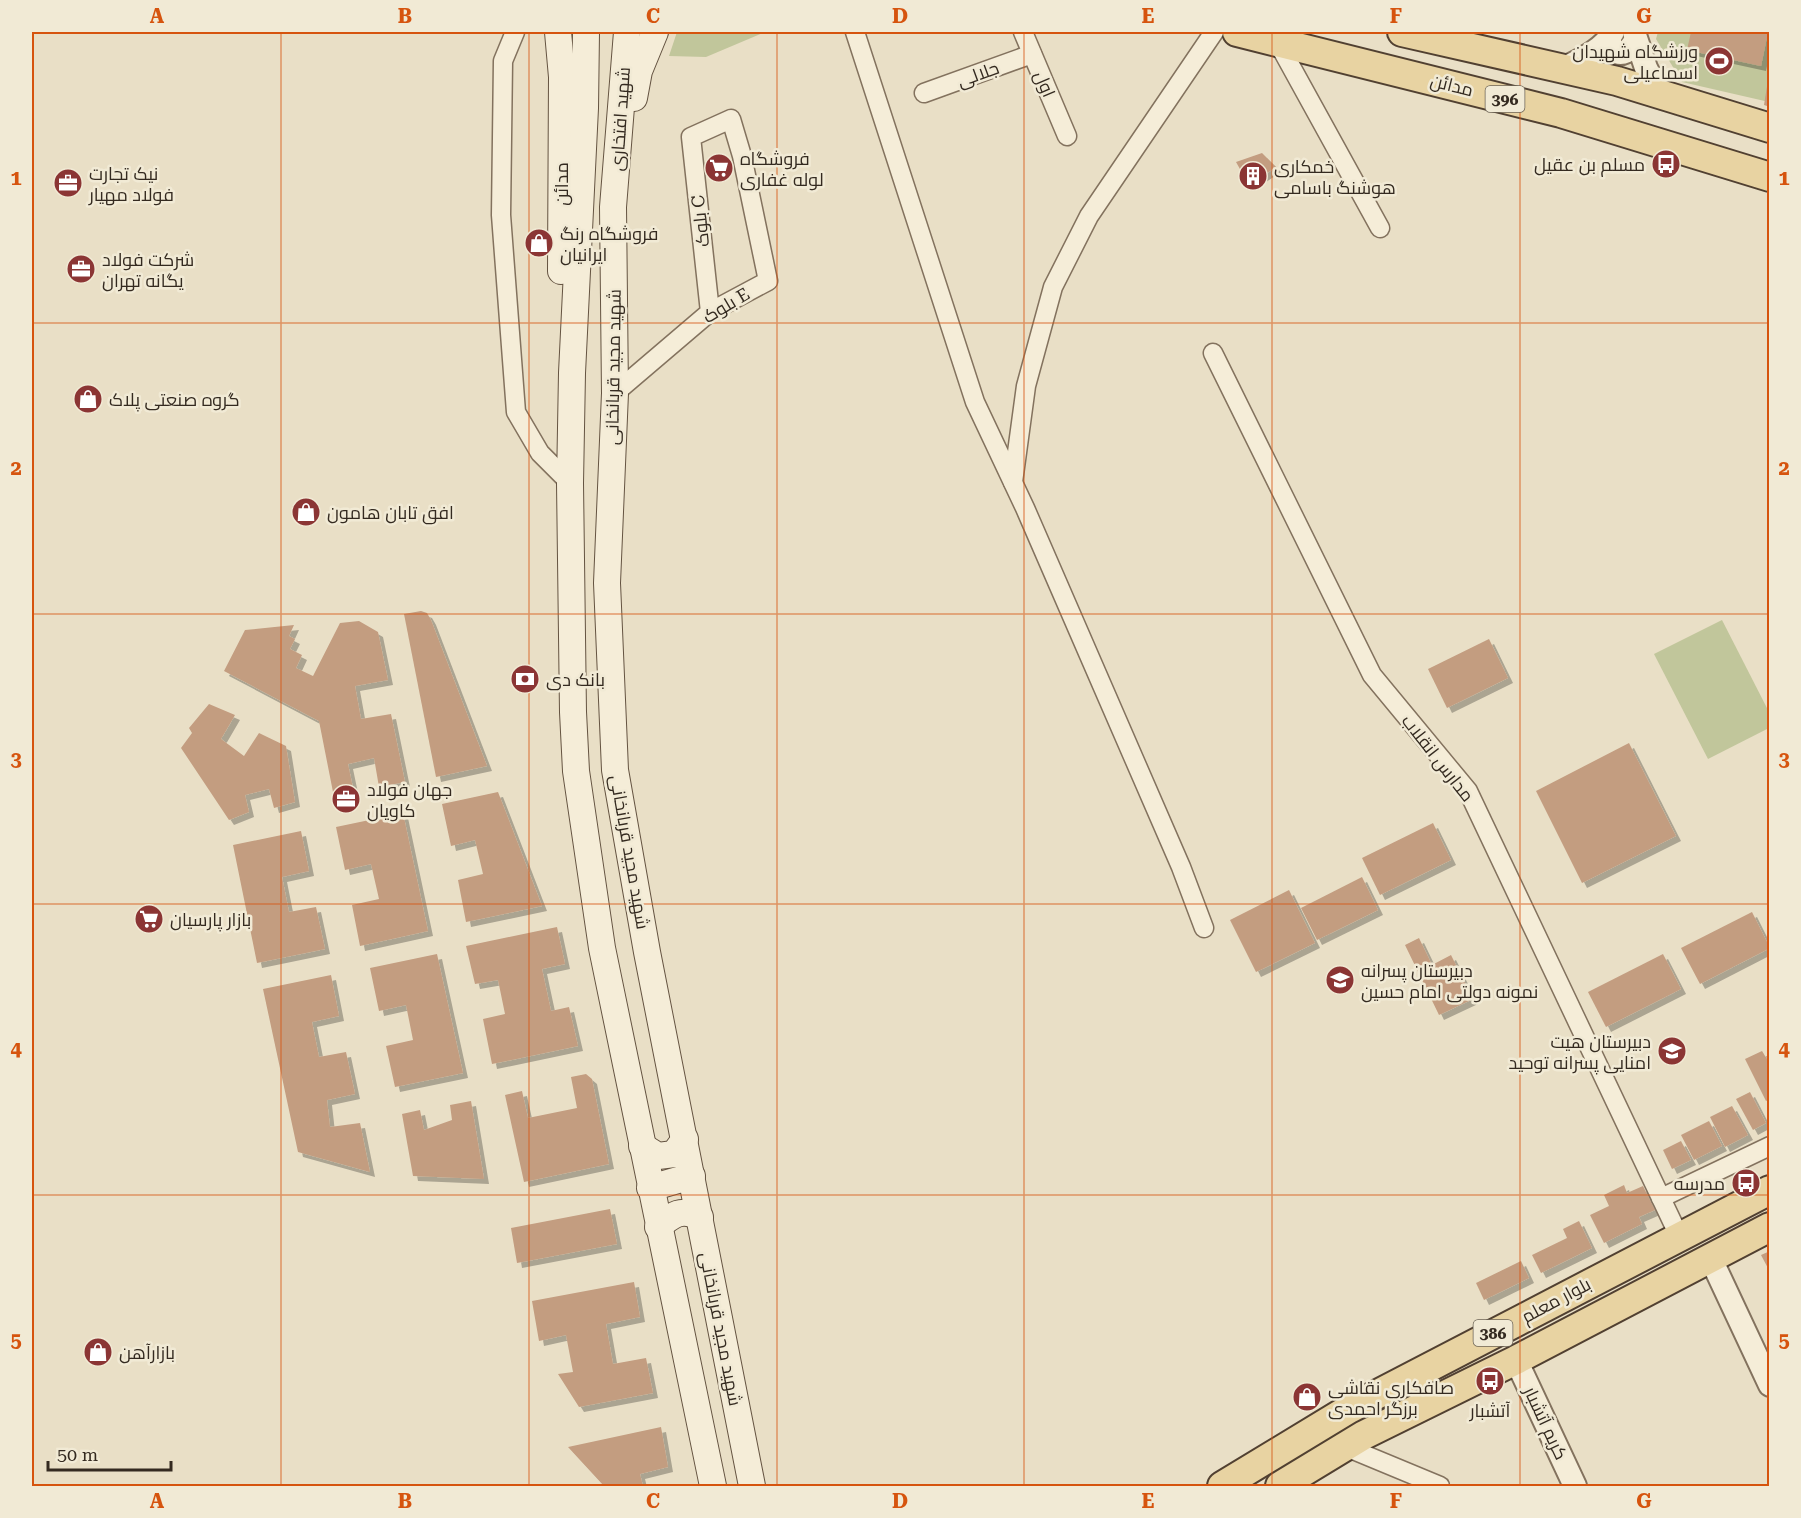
<svg xmlns="http://www.w3.org/2000/svg" width="1801" height="1518" font-family="'Roboto Serif',Cairo,serif">
<style>
.green{fill:#c1c69b}
.building{fill:#c39d80;filter:url(#shadow)}
.lines{fill:none;stroke-linecap:round;stroke-linejoin:round}
.minor-casing{stroke:#83725e;stroke-width:21}
.tertiary-casing{stroke:#83725e;stroke-width:26}
.secondary-casing{stroke:#645341;stroke-width:28}
.primary-casing{stroke:#514031;stroke-width:32}
.minor{stroke:#f5edd8;stroke-width:18}
.tertiary{stroke:#f5edd8;stroke-width:22}
.secondary{stroke:#f5edd8;stroke-width:26}
.primary{stroke:#e8d3a2;stroke-width:28}
.grid{fill:none;stroke:#d6540e;stroke-width:1.5;stroke-opacity:0.55}
.labels{text-anchor:middle;dominant-baseline:central;stroke-width:5;stroke-linejoin:round;paint-order:stroke}
.shield{fill:#f1ead5;stroke:#6d6456;stroke-width:1.5}
.shield-label{font-size:16px;font-weight:bold;fill:#342a20}
.poi-label{font-size:18px;fill:#342a20;stroke:#f1ead5;text-anchor:start}
.street-label{font-size:18px;fill:#342a20;stroke:#f1ead5}
.neatline{fill:none;stroke:#d6540e;stroke-width:2}
.grid-label{font-size:20px;text-anchor:middle;font-weight:bold;fill:#d6540e}
</style>
<defs>
<filter id="shadow"><feDropShadow dx="5" dy="5" stdDeviation="0" flood-color="#0004"/></filter>
</defs>
<rect width="100%" height="100%" fill="#e9dfc6"/>
<!-- green -->
<g class="green">
<path d="M677 32H765L706 57 669 56Z"/>
<path d="M1658 32H1769V102L1682 82 1656 39Z"/>
<path d="M1722 620 1769 712V728L1708 759 1654 654Z"/>
</g>
<!-- building -->
<g class="building">
<path d="M1691 32H1768L1761 66 1687 50Z"/>
<path d="M1768 80H1770V107L1764 105Z"/>
<path d="M1262 153 1276 167 1249 185 1236 162Z"/>
<path d="M421 611 427 613 431 620 487 766 436 777 404 614Z"/>
<path d="M359 621 378 632 388 680 355 686 361 719 391 714 405 782 379 787 374 758 348 764 353 788 333 792 319 721 224 671 245 630 294 625 289 636 295 639 290 649 302 655 296 668 313 676 340 623Z"/>
<path d="M1489 639 1508 678 1447 708 1428 669Z"/>
<path d="M209 704 235 715 221 739 244 756 259 733 286 746 295 802 274 808 269 789 245 795 249 812 229 820 181 748 192 733 189 728Z"/>
<path d="M1629 743 1676 836 1582 883 1536 791Z"/>
<path d="M498 792 542 906 466 922 458 880 483 874 475 840 451 846 442 804Z"/>
<path d="M403 813 428 931 360 946 352 905 379 899 371 864 345 870 336 827Z"/>
<path d="M1433 823 1451 860 1380 895 1362 858Z"/>
<path d="M301 831 309 871 282 877 289 912 316 907 325 949 257 963 233 845Z"/>
<path d="M1362 877 1378 910 1317 940 1301 908Z"/>
<path d="M1289 890 1315 943 1256 972 1230 920Z"/>
<path d="M1752 912 1770 948 1700 984 1681 948Z"/>
<path d="M557 927 565 964 542 969 551 1011 569 1007 578 1046 492 1064 483 1019 505 1014 498 980 475 984 466 946Z"/>
<path d="M1419 938 1432 965 1451 955 1473 999 1439 1015 1405 945Z"/>
<path d="M437 954 463 1073 395 1087 386 1046 413 1040 406 1005 379 1011 370 968Z"/>
<path d="M1663 954 1681 989 1606 1027 1588 992Z"/>
<path d="M331 975 339 1016 312 1022 319 1057 346 1052 355 1094 327 1100 330 1127 360 1123 370 1172 298 1152 263 989Z"/>
<path d="M1762 1051 1770 1064V1099L1766 1101 1745 1059Z"/>
<path d="M586 1074 592 1079 609 1164 524 1182 505 1095 522 1091 528 1118 577 1108 571 1077Z"/>
<path d="M1750 1092 1766 1123 1753 1130 1736 1099Z"/>
<path d="M471 1101 484 1179 413 1176 402 1114 420 1110 424 1130 452 1120 450 1105Z"/>
<path d="M1732 1106 1748 1135 1725 1147 1710 1117Z"/>
<path d="M1709 1121 1722 1146 1694 1160 1681 1135Z"/>
<path d="M1681 1141 1691 1160 1672 1169 1663 1150Z"/>
<path d="M1624 1185 1627 1193 1643 1186 1655 1210 1639 1217 1642 1224 1604 1243 1590 1215 1609 1206 1604 1195Z"/>
<path d="M610 1209 617 1244 517 1263 511 1228Z"/>
<path d="M1579 1221 1592 1248 1541 1273 1532 1255 1567 1238 1563 1229Z"/>
<path d="M1770 1251V1272L1761 1255Z"/>
<path d="M1521 1261 1529 1278 1484 1300 1476 1283Z"/>
<path d="M634 1282 640 1317 606 1324 613 1364 646 1358 653 1393 579 1407 558 1374 573 1372 566 1335 539 1341 532 1301Z"/>
<path d="M661 1427 668 1467 640 1474 643 1486H604L568 1447Z"/>
</g>
<g class="lines">
<!-- minor casing -->
<g class="minor-casing">
<g id="minor">
<path d="M515 32 503 61 501 215 516 412 540 453 570 483"/>
<path d="M855 32 975 402 1025 508 1181 867 1204 928"/>
<path d="M1023 32 1067 136"/>
<path d="M1277 41 1380 228"/>
<path d="M924 93 1032 54"/>
<path d="M1213 353 1372 675 1468 791 1679 1236"/>
<path d="M615 393 710 312 768 281 742 156 731 119 691 137 710 312"/>
<path d="M1013 482 1026 386 1053 287 1089 216 1214 32"/>
<path d="M1661 1198 1770 1146"/>
<path d="M1346 1447 1440 1486"/>
</g>
</g>
<!-- tertiary casing -->
<g class="tertiary-casing">
<g id="tertiary">
<path d="M1634 32 1646 68 1659 94"/>
<path d="M1609 38 1612 50C1623 57 1629 51 1635 41"/>
<path d="M1563 69C1580 60 1603 50 1613 32"/>
<path d="M1710 1257 1770 1385"/>
<path d="M1516 1360 1575 1486"/>
</g>
</g>
<!-- secondary casing -->
<g class="secondary-casing">
<g id="secondary">
<path d="M558 32 562 77 561 271"/>
<path d="M586 32 585 108 572 373 570 483 573 712 576 771 602 948 713 1486"/>
<path d="M627 32 613 207 615 393 607 583 615 770 647 952 752 1486"/>
<path d="M634 98 639 71 655 32"/>
<path d="M642 1146 658 1156 674 1154 685 1139"/>
<path d="M650 1188 692 1176"/>
<path d="M658 1227C673 1214 681 1208 700 1217"/>
</g>
</g>
<!-- primary casing -->
<g class="primary-casing">
<g id="primary">
<path d="M1237 32 1561 113 1770 177"/>
<path d="M1402 32 1617 81 1770 128"/>
<path d="M1222 1486 1349 1409 1770 1190"/>
<path d="M1280 1486 1364 1435 1516 1360 1770 1227"/>
</g>
</g>
<!-- minor -->
<use href="#minor" class="minor"/>
<!-- tertiary -->
<use href="#tertiary" class="tertiary"/>
<!-- secondary -->
<use href="#secondary" class="secondary"/>
<!-- primary -->
<use href="#primary" class="primary"/>
</g>
<!-- grid -->
<path class="grid" d="M281 32V1486M529 32V1486M777 32V1486M1024 32V1486M1272 32V1486M1520 32V1486M32 323H1770M32 614H1770M32 904H1770M32 1195H1770"/>
<!-- icons -->
<defs>
<g id="stadium-disc" transform="scale(1.5)"><circle r="9.5" fill="#8b3534" stroke="#f1ead5"/><path d="M0-5a6.5 5 0 1 0 0 10a6.5 5 0 1 0 0-10ZM-3.5-1.8h7v3.6h-7Z" fill="#fff"/></g>
<g id="bus-disc" transform="scale(1.5)"><circle r="9.5" fill="#8b3534" stroke="#f1ead5"/><path d="M-5-6H5V4H4V6H2V4H-2V6H-4V4H-5ZM-3.5-4V0h7V-4ZM-3.5 1.2v1.5H-2V1.2ZM2 1.2v1.5H3.5V1.2Z" fill="#fff"/></g>
<g id="supermarket-disc" transform="scale(1.5)"><circle r="9.5" fill="#8b3534" stroke="#f1ead5"/><path d="M-6-5.5h2.5l.6 2H6L4.5 2H-2.5L-4.4-4H-6ZM-1.5 3.2a1.3 1.3 0 1 0 .1 0ZM3 3.2a1.3 1.3 0 1 0 .1 0Z" fill="#fff"/></g>
<g id="building-disc" transform="scale(1.5)"><circle r="9.5" fill="#8b3534" stroke="#f1ead5"/><path d="M-4-6H4V6H1V3H-1V6H-4ZM-2.5-4.3h1.7v1.8h-1.7ZM.8-4.3h1.7v1.8H.8ZM-2.5-1h1.7V.8h-1.7ZM.8-1h1.7V.8H.8Z" fill="#fff"/></g>
<g id="office-disc" transform="scale(1.5)"><circle r="9.5" fill="#8b3534" stroke="#f1ead5"/><path d="M-6-3h4V-5.5h4V-3h4V5H-6ZM-1-4.5V-3h2v-1.5ZM-6 0V1H6V0Z" fill="#fff"/></g>
<g id="shop-disc" transform="scale(1.5)"><circle r="9.5" fill="#8b3534" stroke="#f1ead5"/><path d="M-5-2.5h2.3a2.7 3.5 0 0 1 5.4 0H5L5.5 6h-11ZM-1.5-2.5h3a1.5 2.3 0 0 0-3 0Z" fill="#fff"/></g>
<g id="bank-disc" transform="scale(1.5)"><circle r="9.5" fill="#8b3534" stroke="#f1ead5"/><path d="M-6-4H6V4H-6ZM0-2.3a2.3 2.3 0 1 0 0 4.6a2.3 2.3 0 1 0 0-4.6Z" fill="#fff"/></g>
<g id="school-disc" transform="scale(1.5)"><circle r="9.5" fill="#8b3534" stroke="#f1ead5"/><path d="M0-5L7-2L0 1L-7-2ZM-4 1L0 2.5L4 1V4Q0 6-4 4Z" fill="#fff"/></g>
</defs>
<g fill-rule="evenodd">
<use href="#stadium-disc" x="1719" y="61"/>
<use href="#bus-disc" x="1666" y="164"/>
<use href="#supermarket-disc" x="719" y="168"/>
<use href="#building-disc" x="1253" y="176"/>
<use href="#office-disc" x="68" y="183"/>
<use href="#shop-disc" x="539" y="243"/>
<use href="#office-disc" x="81" y="269"/>
<use href="#shop-disc" x="88" y="399"/>
<use href="#shop-disc" x="306" y="512"/>
<use href="#bank-disc" x="525" y="679"/>
<use href="#office-disc" x="346" y="799"/>
<use href="#supermarket-disc" x="149" y="919"/>
<use href="#school-disc" x="1340" y="980"/>
<use href="#school-disc" x="1672" y="1051"/>
<use href="#bus-disc" x="1746" y="1183"/>
<use href="#shop-disc" x="98" y="1352"/>
<use href="#bus-disc" x="1490" y="1381"/>
<use href="#shop-disc" x="1307" y="1397"/>
</g>
<g class="labels">
<!-- shield labels -->
<g class="shield">
<rect x="1485.5" y="86" width="39" height="26" rx="4.5"/>
<rect x="1473.5" y="1320" width="39" height="26" rx="4.5"/>
</g>
<g class="shield-label">
<text x="1505" y="99">396</text>
<text x="1493" y="1333">386</text>
</g>
<!-- poi labels -->
<g class="poi-label">
<text x="1698" y="51" text-anchor="end">ورزشگاه شهیدان<tspan x="1698" dy="21">اسماعیلی</tspan></text>
<text x="740" y="158">فروشگاه<tspan x="740" dy="21">لوله غفاری</tspan></text>
<text x="1645" y="164" text-anchor="end">مسلم بن عقیل</text>
<text x="1274" y="166">خمکاری<tspan x="1274" dy="21">هوشنگ باسامی</tspan></text>
<text x="89" y="173">نیک تجارت<tspan x="89" dy="21">فولاد مهیار</tspan></text>
<text x="560" y="233">فروشگاه رنگ<tspan x="560" dy="21">ایرانیان</tspan></text>
<text x="102" y="259">شرکت فولاد<tspan x="102" dy="21">یگانه تهران</tspan></text>
<text x="109" y="399">گروه صنعتی پلاک</text>
<text x="327" y="512">افق تابان هامون</text>
<text x="546" y="679">بانک دی</text>
<text x="367" y="789">جهان فولاد<tspan x="367" dy="21">کاویان</tspan></text>
<text x="170" y="919">بازار پارسیان</text>
<text x="1361" y="970">دبیرستان پسرانه<tspan x="1361" dy="21">نمونه دولتی امام حسین</tspan></text>
<text x="1651" y="1041" text-anchor="end">دبیرستان هیت<tspan x="1651" dy="21">امنایی پسرانه توحید</tspan></text>
<text x="1725" y="1183" text-anchor="end">مدرسه</text>
<text x="119" y="1352">بازارآهن</text>
<text x="1328" y="1387">صافکاری نقاشی<tspan x="1328" dy="21">برزگر احمدی</tspan></text>
<text x="1490" y="1410" text-anchor="middle">آتشبار</text>
</g>
<!-- street labels -->
<g class="street-label">
<text transform="translate(978 74) rotate(-20)">جلالی</text>
<text transform="translate(1045 84) rotate(67)">اول</text>
<text transform="translate(1452 85) rotate(14)">مدائن</text>
<text transform="translate(620 119) rotate(-86)">شهید افتخاری</text>
<text transform="translate(561 184) rotate(-90)">مدائن</text>
<text transform="translate(700 221) rotate(-96)">بلوک C</text>
<text transform="translate(726 305) rotate(-31)">بلوک E</text>
<text transform="translate(613 367) rotate(-89)">شهید مجید قربانخانی</text>
<text transform="translate(1438 758) rotate(52)">مدارس انقلاب</text>
<text transform="translate(630 852) rotate(80)">شهید مجید قربانخانی</text>
<text transform="translate(1556 1300) rotate(-28)">بلوار معلم</text>
<text transform="translate(721 1329) rotate(79)">شهید مجید قربانخانی</text>
<text transform="translate(1546 1423) rotate(65)">کریم آتشبار</text>
</g>
</g>
<!-- border -->
<rect width="1801" height="1518" fill="none" stroke="#f1ead5" stroke-width="66"/>
<!-- scale -->
<path d="M48 1461v9h123v-9" fill="none" stroke="#342a20" stroke-width="3"/>
<text x="57" y="1461" font-size="18" fill="#342a20" stroke="#f1ead5" stroke-width="4.5" paint-order="stroke">50 m</text>
<rect x="33" y="33" width="1735" height="1452" class="neatline"/>
<g class="grid-label">
<text x="157" y="23">A</text>
<text x="405" y="23">B</text>
<text x="653" y="23">C</text>
<text x="900" y="23">D</text>
<text x="1148" y="23">E</text>
<text x="1396" y="23">F</text>
<text x="1644" y="23">G</text>
<text x="16" y="185">1</text>
<text x="1784" y="185">1</text>
<text x="16" y="475">2</text>
<text x="1784" y="475">2</text>
<text x="16" y="766">3</text>
<text x="1784" y="766">3</text>
<text x="16" y="1056">4</text>
<text x="1784" y="1056">4</text>
<text x="16" y="1347">5</text>
<text x="1784" y="1347">5</text>
<text x="157" y="1508">A</text>
<text x="405" y="1508">B</text>
<text x="653" y="1508">C</text>
<text x="900" y="1508">D</text>
<text x="1148" y="1508">E</text>
<text x="1396" y="1508">F</text>
<text x="1644" y="1508">G</text>
</g>
</svg>
